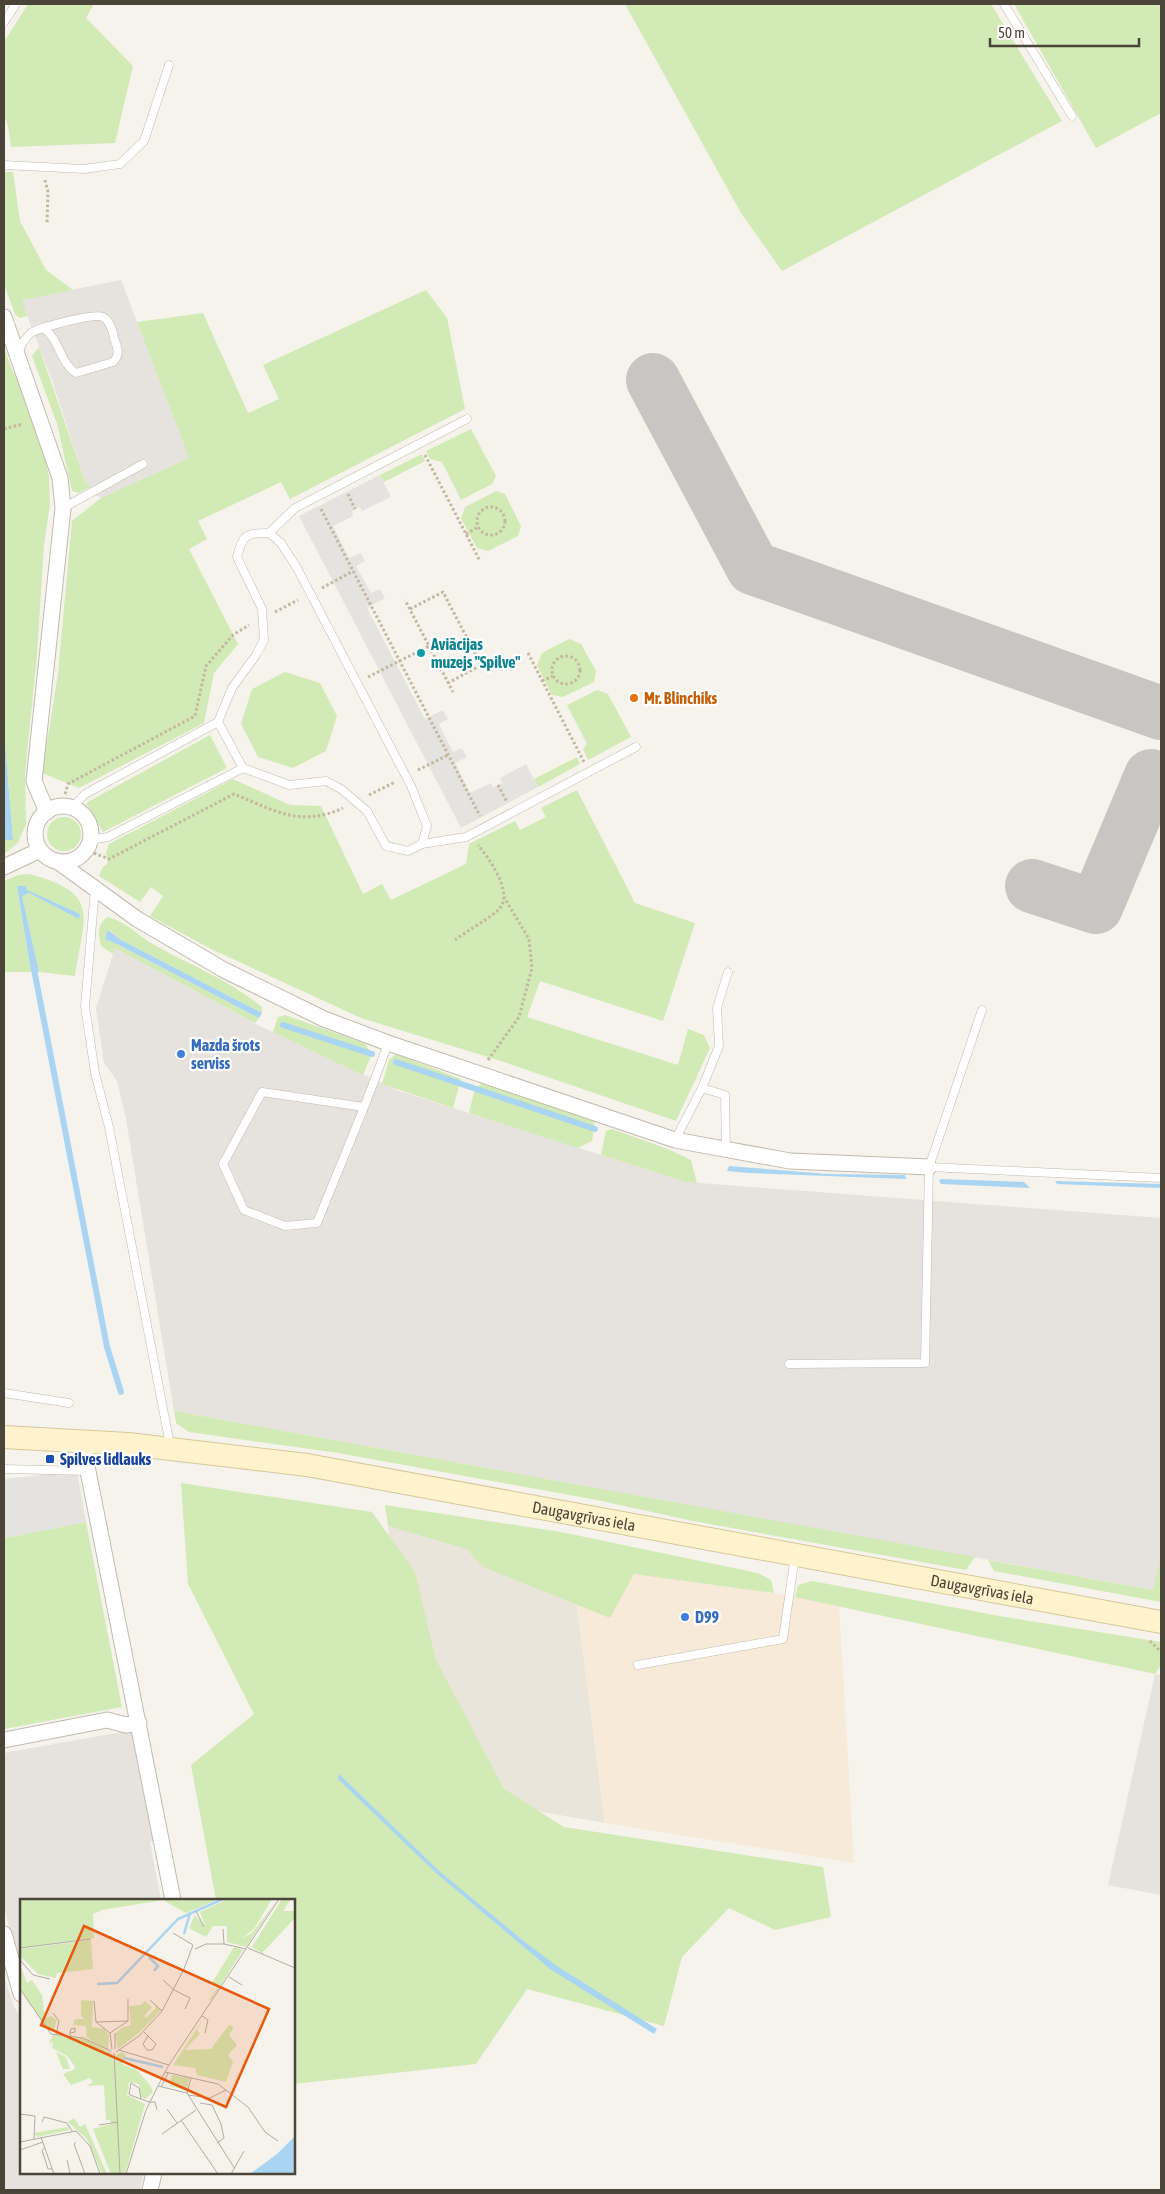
<svg xmlns="http://www.w3.org/2000/svg" width="1165" height="2194" font-family="'Asap Condensed',sans-serif">
<style>
.residential{fill:#eae5da}
.commercial{fill:#f7ead8}
.industrial{fill:#e6e2dd}
.green{fill:#d2eab5}
.parking{fill:#e5e3e0}
.water{fill:#a9d4f2}
.lines{fill:none;stroke-linecap:round;stroke-linejoin:round}
.stream{stroke:#a9d4f2;stroke-width:6}
.taxiway{stroke:#c8c6c3;stroke-width:54}
.lane-casing{stroke:#c2bbae;stroke-width:9}
.street-casing{stroke:#c2bbae;stroke-width:17}
.secondary-casing{stroke:#d6c79b;stroke-width:24}
.path{stroke:#c4b79f;stroke-width:3;stroke-dasharray:2.5 2.5;stroke-linecap:butt}
.lane{stroke:#fff;stroke-width:8}
.street{stroke:#fff;stroke-width:15}
.secondary{stroke:#fff3cd;stroke-width:22}
.culture-dot{fill:#0f9aa8;stroke:#fff;stroke-width:2}
.food-dot{fill:#e8710a;stroke:#fff;stroke-width:2}
.shop-dot{fill:#3f7fe0;stroke:#fff;stroke-width:2}
.transit-dot{fill:#1a4fb4;stroke:#fff;stroke-width:2}
.labels{text-anchor:middle;dominant-baseline:central;stroke-width:4.5;stroke-linejoin:round;paint-order:stroke}
.culture-label{font-size:16px;font-weight:bold;fill:#0d838f;stroke:#fff;text-anchor:start}
.food-label{font-size:16px;font-weight:bold;fill:#c56008;stroke:#fff;text-anchor:start}
.shop-label{font-size:16px;font-weight:bold;fill:#366cbe;stroke:#fff;text-anchor:start}
.transit-label{font-size:16px;font-weight:bold;fill:#164399;stroke:#fff;text-anchor:start}
.street-label{font-size:16px;fill:#4b4439;stroke:#fff}
.inset-river{fill:none;stroke:#a9d4f2;stroke-width:2.5}
.inset-road{fill:none;stroke:#b2ada4;stroke-width:1}
.view{fill:#e8590c;fill-opacity:0.15;stroke:#e8590c;stroke-width:2.5}
.inset-edge{fill:none;stroke:#4b4439;stroke-width:2.5}
</style>
<rect width="100%" height="100%" fill="#f6f3ec"/>
<!-- residential -->
<path class="residential" d="M388 1526 571 1560 605 1823 502 1805 400 1630Z"/>
<!-- commercial -->
<path class="commercial" d="M571 1560 839 1604 854 1863 605 1823Z"/>
<!-- industrial -->
<g class="industrial">
<path d="M121 280 189 458 101 498 92 492 85 481 52 380 21 300Z"/>
<path d="M115 948 260 1026 399 1091 686 1182 1161 1218V1557L1154 1590 174 1411 126 1119 117 1081 104 1063 96 1008Z"/>
<path d="M1155 1674 1161 1675V1895L1108 1885Z"/>
<path d="M133 1730 157 1839 150 1842 161 1900H21V1971L4 1908V1753Z"/>
<path d="M4 1976 14 2007 21 2017V2173H144L140 2190H4Z"/>
</g>
<!-- green -->
<g class="green">
<path d="M28 4H94L86 18 133 66 115 143 11 147 8 126 4 115V42Z"/>
<path d="M625 4H991L1062 121 782 271 741 213Z"/>
<path d="M1014 4H1161V113L1096 148Z"/>
<path d="M4 172H13L20 221 46 270 73 290 22 300 27 316 20 318 15 314 4 284Z"/>
<path d="M426 290 447 318 465 409 290 499 281 482 198 521 207 539 189 549 238 644 214 673 204 723 79 788 42 773 58 674 72 521 101 498 189 458 137 322 203 313 248 413 279 399 263 365Z"/>
<path d="M39 347 85 481 90 487 79 493 72 491 57 424 32 356Z"/>
<path d="M4 348 13 372 22 384 42 442 49 477 50 505 44 545 37 655 25 773 26 824 18 843 4 854V831L5 840H13L4 732Z"/>
<path d="M471 429 496 476 492 484 461 500 442 462 430 459 426 451Z"/>
<path d="M422 454 425 461 384 482 380 475Z"/>
<path d="M496 491 505 494 521 526 518 536 488 551 477 548 461 518 465 507Z"/>
<path d="M569 639 581 644 596 671 594 682 563 697 552 695 537 665 542 653Z"/>
<path d="M285 672 320 683 337 716 326 751 293 768 258 757 241 724 252 689Z"/>
<path d="M597 690 608 694 631 737 588 760 583 749 587 744 567 705Z"/>
<path d="M210 735 227 768 103 832 86 803Z"/>
<path d="M577 757 580 764 538 787 534 779Z"/>
<path d="M233 779 290 805 321 806 363 894 382 884 391 900 466 864 469 844 515 821 520 830 546 817 541 808 577 790 635 903 695 923 663 1021 540 981 527 1017 678 1065 688 1029 704 1035 710 1048 676 1121 501 1061 361 1018 211 949 150 916 163 896 151 887 140 902 99 876 102 868 108 863 106 853 109 844Z"/>
<circle cx="64" cy="834" r="17"/>
<path d="M29 874C102 893 84 916 75 976L39 972 22 896 29 893 78 918 27 890 25 886H17L31 972H4V881L18 875Z"/>
<path d="M107 917C123 920 136 933 149 942 187 964 228 979 262 1007V1013L121 940 109 930 105 939 119 945 259 1018 255 1023 115 948 113 954 101 946C98 934 97 926 107 917Z"/>
<path d="M285 1015 364 1043 372 1054 363 1075 273 1032 278 1017Z"/>
<path d="M396 1054 461 1079 453 1108 382 1084 389 1060Z"/>
<path d="M483 1083 595 1121 592 1141 578 1148 469 1113 475 1088Z"/>
<path d="M612 1129 668 1149 691 1160 697 1183 686 1182 601 1155 606 1131Z"/>
<path d="M174 1411 975 1557 966 1570 693 1521 597 1500 338 1453 189 1432 176 1423Z"/>
<path d="M181 1483 372 1512 415 1572 436 1660 504 1789 564 1827 823 1867 831 1917 775 1930 729 1908 682 1957 664 2026 527 1989 476 2064 294 2084V1900H216L191 1765 254 1714 188 1584Z"/>
<path d="M385 1505 561 1532 758 1573 771 1580 774 1593 634 1574 610 1618 483 1567 467 1549 388 1526Z"/>
<path d="M86 1522 122 1707 4 1729V1538Z"/>
<path d="M1161 1557V1602L994 1571 988 1560 1153 1590Z"/>
<path d="M812 1581 1005 1617 1161 1642V1665L1155 1674 795 1597 798 1585Z"/>
</g>
<!-- parking -->
<g class="parking">
<path d="M380 475 391 497 362 511 360 507 352 511 353 516 333 526 349 558 361 553 365 561 356 566 371 593 380 589 385 598 367 608 425 719 443 710 448 719 439 724 453 752 462 748 467 757 455 763 470 793 491 783 493 787 498 785 502 783 500 778 526 764 538 787 461 828 299 516Z"/>
<path d="M77 1471 86 1522 4 1538V1479Z"/>
</g>
<!-- water -->
<g class="water">
<path d="M4 732 13 840H5L4 831Z"/>
<path d="M17 886H26L27 890 80 914 79 919 29 893 22 896 39 972H31Z"/>
<path d="M108 930 121 940 262 1013 259 1018 119 945 105 939Z"/>
<path d="M729 1166 828 1174 905 1175 906 1179 748 1173 727 1171Z"/>
<path d="M942 1179 1024 1182 1030 1188 941 1184 939 1180Z"/>
<path d="M1055 1181 1161 1184V1188L1057 1184Z"/>
<path d="M339 1774 438 1870 526 1943 557 1966 657 2029 654 2034 550 1969 435 1872 338 1779Z"/>
</g>
<g class="lines">
<!-- stream -->
<g class="stream">
<path d="M33 964 107 1347 121 1392"/>
<path d="M283 1025 372 1054"/>
<path d="M396 1062 595 1129"/>
</g>
<!-- taxiway -->
<g class="taxiway">
<path d="M653 380 753 568 1161 713"/>
<path d="M1032 886 1096 907 1151 776"/>
</g>
<!-- lane casing -->
<g class="lane-casing">
<g id="lane">
<path d="M1004 4 1072 116"/>
<path d="M4 22 16 4"/>
<path d="M4 165 84 169 120 164 144 141 169 65"/>
<path d="M18 353C21 345 25 338 31 333 40 327 95 313 103 317 111 321 113 333 115 341 118 349 120 355 113 362L76 373C59 362 60 339 43 328"/>
<path d="M63 508 143 464"/>
<path d="M269 533 295 508 467 419"/>
<path d="M72 808 85 794 218 722 232 688 256 655 264 640 262 609 237 557C243 534 246 533 269 533L281 543 297 568 411 786 427 826 422 844 408 851 386 846 367 811 341 789 326 781 289 785 243 768 218 722"/>
<path d="M90 840 108 837 243 768"/>
<path d="M422 844 466 837 636 747"/>
<path d="M95 889 85 1006 95 1073 109 1127 170 1445"/>
<path d="M702 1088 725 1095 726 1149"/>
<path d="M364 1107 262 1092 223 1164 244 1210 285 1226 317 1223C341 1163 367 1104 388 1043"/>
<path d="M675 1140 702 1088 719 1046 717 1008 728 972"/>
<path d="M929 1167 1161 1178"/>
<path d="M789 1364 925 1363 929 1167 982 1010"/>
<path d="M4 1393 69 1403"/>
<path d="M4 1469 88 1471"/>
<path d="M638 1665 783 1639 795 1556"/>
</g>
</g>
<!-- street casing -->
<g class="street-casing">
<g id="street">
<path d="M4 317 60 478 63 508 34 781 47 812"/>
<circle cx="63" cy="834" r="28"/>
<path d="M57 861 137 919 224 970 324 1019 388 1043 675 1140 790 1161 929 1167"/>
<path d="M4 867 40 850"/>
<path d="M82 1441 173 1900"/>
<path d="M4 1740 107 1720 126 1725 139 1723"/>
<path d="M4 1934 21 1994"/>
<path d="M150 2190 154 2173"/>
</g>
</g>
<!-- secondary casing -->
<g class="secondary-casing">
<g id="secondary">
<path id="s1" d="M4 1437 128 1444 307 1465 1161 1622"/>
</g>
</g>
<!-- path -->
<g class="path">
<path d="M45 180 48 192 47 223"/>
<path d="M4 429 23 424"/>
<path d="M425 455 480 561"/>
<path d="M348 494 355 509"/>
<circle cx="491" cy="521" r="14"/>
<path d="M321 509 480 816"/>
<path d="M466 534 478 527"/>
<path d="M322 588 353 571"/>
<path d="M410 609 443 592 481 665 448 683"/>
<path d="M275 612 298 600"/>
<path d="M429 646 453 692"/>
<path d="M528 653 584 762"/>
<circle cx="566" cy="670" r="14"/>
<path d="M368 677 429 646 405 600"/>
<path d="M542 681 553 676"/>
<path d="M418 770 448 755"/>
<path d="M498 785 507 802"/>
<path d="M65 794 68 784 195 716 206 666 233 635 249 625"/>
<path d="M369 795 395 782"/>
<path d="M94 853 109 859 234 794C274 810 300 828 343 808"/>
<path d="M455 940C465 932 494 916 500 908 513 892 489 858 478 845"/>
<path d="M488 1060 519 1017 532 968 529 939 504 897"/>
<path d="M1150 1641 1161 1652"/>
</g>
<!-- lane -->
<use href="#lane" class="lane"/>
<!-- street -->
<use href="#street" class="street"/>
<!-- secondary -->
<use href="#secondary" class="secondary"/>
</g>
<!-- markers -->
<circle class="culture-dot" cx="421" cy="653" r="5"/>
<circle class="food-dot" cx="634" cy="698" r="5"/>
<g class="shop-dot">
<circle cx="181" cy="1054" r="5"/>
<circle cx="685" cy="1617" r="5"/>
</g>
<rect class="transit-dot" x="45" y="1454" width="10" height="10" rx="2.5"/>
<g class="labels">
<!-- culture labels -->
<g class="culture-label">
<text x="431" y="644">Aviācijas<tspan x="431" dy="18">muzejs "Spilve"</tspan></text>
</g>
<!-- food labels -->
<g class="food-label">
<text x="644" y="698">Mr. Blinchiks</text>
</g>
<!-- shop labels -->
<g class="shop-label">
<text x="191" y="1045">Mazda šrots<tspan x="191" dy="18">serviss</tspan></text>
<text x="695" y="1617">D99</text>
</g>
<!-- transit labels -->
<g class="transit-label">
<text x="60" y="1459">Spilves lidlauks</text>
</g>
<!-- street labels -->
<g class="street-label">
<text stroke="none"><textPath href="#s1" startOffset="586">Daugavgrīvas iela</textPath></text>
<text stroke="none"><textPath href="#s1" startOffset="991">Daugavgrīvas iela</textPath></text>
</g>
</g>
<!-- overview -->
<g transform="translate(20 1899)">
<rect width="275" height="275" fill="#f6f3ec"/>
<path d="M0 0H199L166 14 143 1 82 11 73 15 74 39 0 49ZM208 0H252L234 30 221 40 232 34 258 0 226 48 207 43V27H193L186 38 169 29 175 16 185 27 180 13ZM262 0H271L263 12H275V19L243 53 244 56 232 48ZM71 41 73 70 37 74 36 79 18 75 0 57V50ZM214 48 223 51 191 101H189L198 88 192 84ZM0 66 7 84 12 81 22 96 25 119 31 117 37 121 34 130 28 131 24 126 0 89ZM61 101 73 102 72 128 84 130 89 136 88 151 67 139 66 127 53 126 55 120H65L61 117ZM125 102 132 108 124 117 126 119 136 109 134 105 141 111 120 133 98 150 95 135 101 129 111 126 109 107 121 106ZM183 120 177 131 180 135 164 151 191 150 209 126 214 128 209 136 217 146 208 156 213 163 206 183 177 176 175 169 153 166ZM33 136 65 140 91 154 95 163 96 156 102 153 106 156 102 165 117 171 130 186 133 193 125 200 121 198 119 185 109 183 107 196 125 205 105 275H91L73 230 91 225 90 221H86L84 186 67 187 73 183 70 179 51 186 43 175 55 170 54 166 47 157 32 149 33 143 29 145ZM36 153 46 158 50 170H43ZM152 176 169 179 167 191 150 187ZM54 219 60 228 65 225 87 275H82L67 240 48 223ZM48 228 49 231 17 238 14 234Z" fill="#d2eab5"/>
<path d="M275 237V275H230L257 255Z" fill="#a9d4f2"/>
<path class="inset-river" d="M164 35 170 14M129 58 138 67 134 72M77 85 97 84 158 20 203 0M104 159 143 168"/>
<path class="inset-road" d="M176 12 184 28M203 30 204 45 226 50M0 49 71 40M228 49 275 69M175 50 186 45H204M0 61 13 76 30 80M209 78 222 86M143 81 154 91 170 99 165 110M0 90 31 135 63 139 91 152M108 100V122M130 101 142 112M74 102 76 123M33 114 39 122 36 136M182 117 188 121 185 134M124 133 136 145 132 151H127L123 145 128 137M50 134 55 133V129L51 130 50 134V135L51 138M90 134 108 122 76 123 90 134 92 150M95 134V150M99 151 149 166M96 153 119 137 142 112 164 70 173 46 153 34M94 154 100 275M145 173 198 185 228 208 245 233 258 242M138 187 167 194 215 270M141 188 148 174M167 194 171 179M168 196 190 199 206 191M121 200 119 189 111 184 109 195 110 196 129 203H135L137 211M180 204 192 206 201 225 204 239 197 244M147 210 157 224M0 215 15 217 14 240M161 221 198 275M22 223 24 218 47 224 52 232M79 226 98 223M142 235 176 211M21 238 34 275M0 243 56 232 70 247 80 275M56 243 54 245 65 275M25 248 22 251 28 270H32M0 251 23 243M46 275 50 274 47 261M106 275 126 211 147 169 259 0M211 275 224 252"/>
<path class="view" d="M64 27 249 110 206 208 21 126Z"/>
<rect width="275" height="275" class="inset-edge"/>
</g>
<!-- border -->
<rect width="1165" height="2194" fill="none" stroke="#4b4439" stroke-width="10"/>
<!-- scale -->
<path d="M990 38v8h149v-8" fill="none" stroke="#4b4439" stroke-width="2.5"/>
<text x="998" y="38" font-size="15" fill="#4b4439" stroke="#ffffff" stroke-width="4" paint-order="stroke">50 m</text>
</svg>
